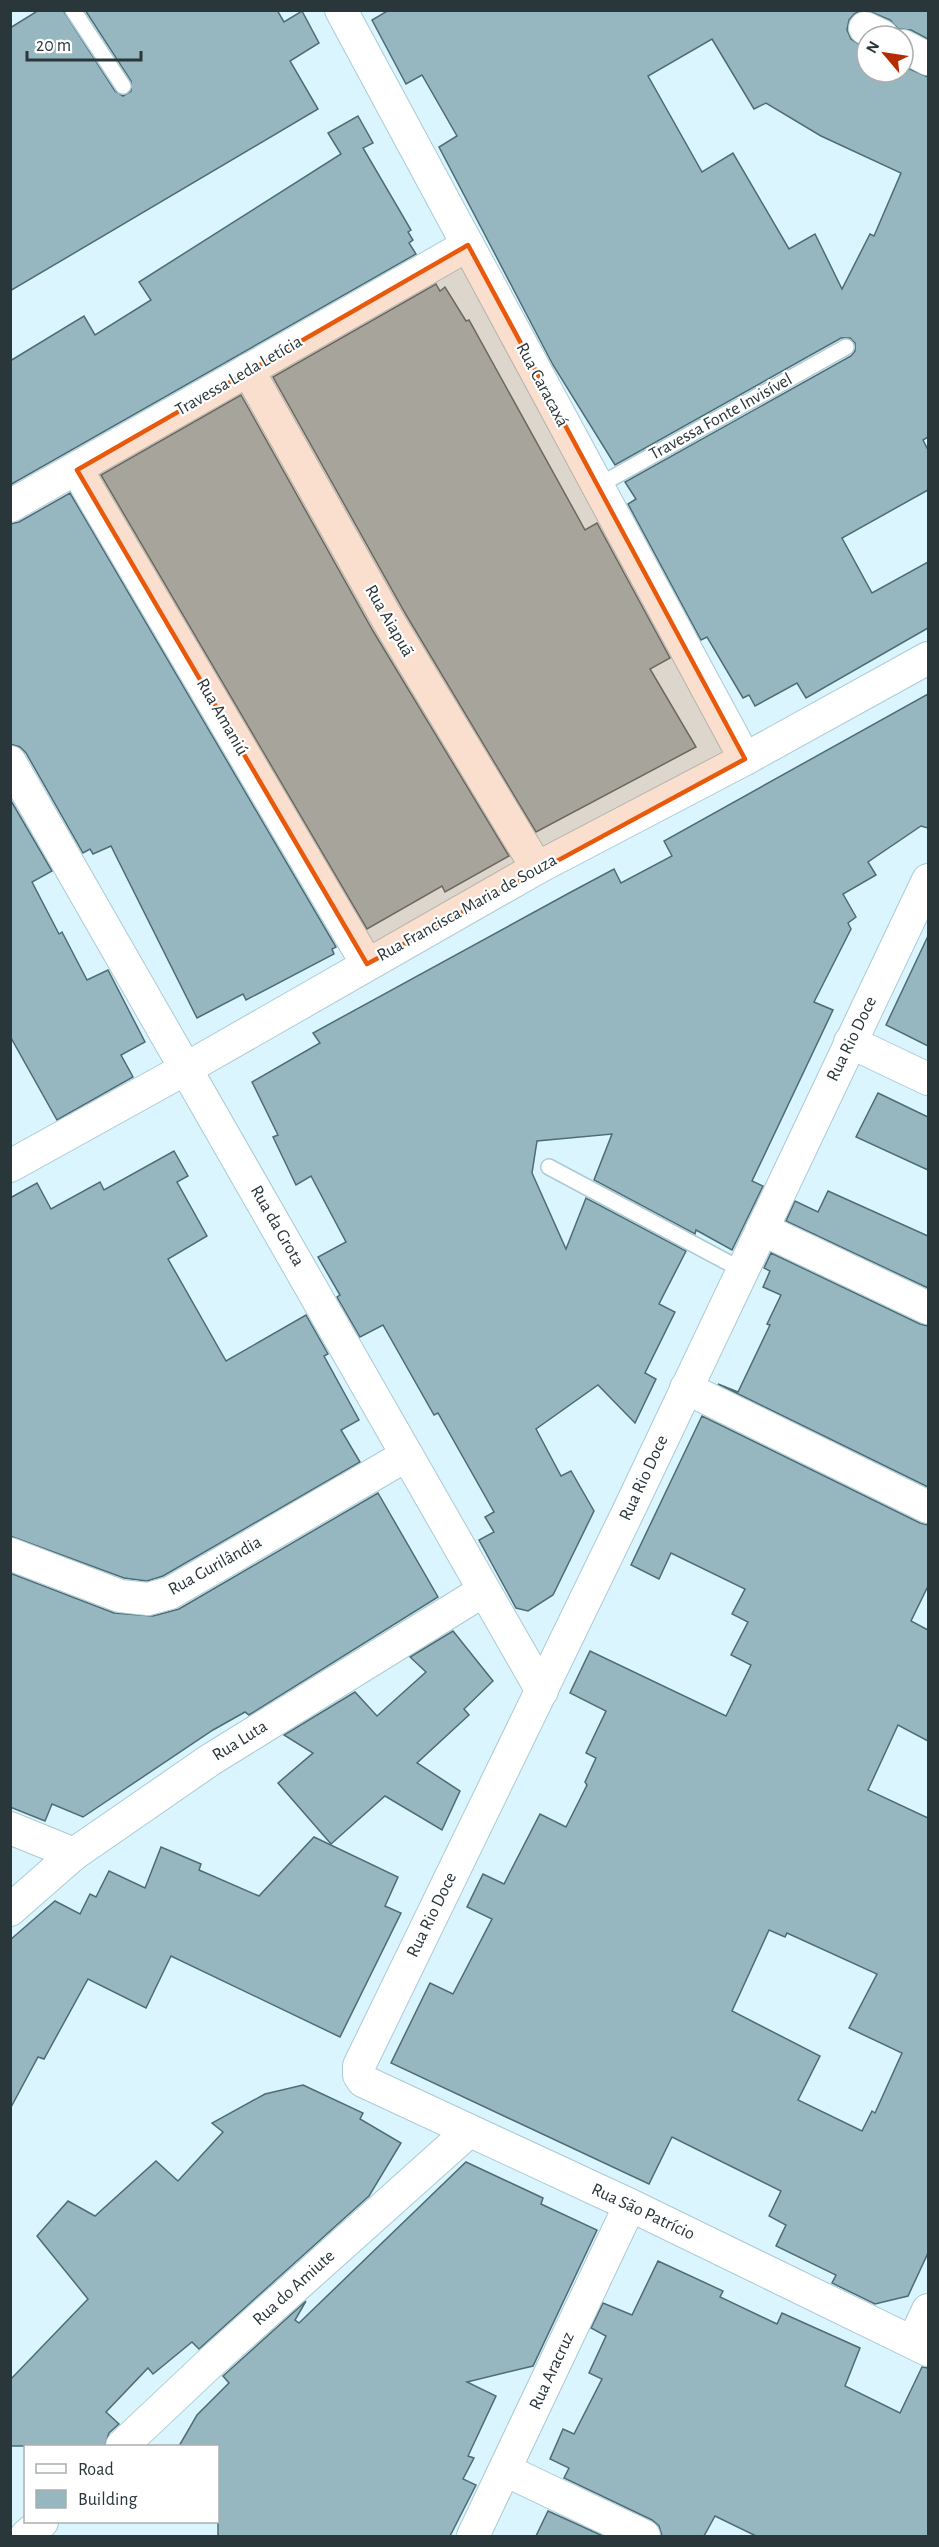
<svg xmlns="http://www.w3.org/2000/svg" width="939" height="2547" font-family="'Alegreya Sans',sans-serif">
<style>
.building{fill:#97b7c0;stroke:#4e6c75;stroke-width:1.5;fill-rule:evenodd}
.lines{fill:none;stroke-linecap:round;stroke-linejoin:round}
.lane-casing{stroke:#aacbd4;stroke-width:18}
.street-casing{stroke:#aacbd4;stroke-width:34}
.lane{stroke:#fff;stroke-width:15}
.street{stroke:#fff;stroke-width:32}
.marked{fill:#e8590c;fill-opacity:0.2;stroke:#e8590c;stroke-width:4.5;stroke-linejoin:round}
.labels{text-anchor:middle;dominant-baseline:central;stroke-width:4.5;stroke-linejoin:round;paint-order:stroke}
.street-label{font-size:18px;fill:#29363a;stroke:#fff}
</style>
<rect width="100%" height="100%" fill="#daf5fd"/>
<!-- building -->
<g class="building">
<path d="M39 10H63L115 91 123 96 131 91V81L85 10H277L284 22 302 11 319 43 290 61 318 109 10 291V28Z"/>
<path d="M389 10H862L854 14 849 20 847 30 851 39 867 49V72H903V66L928 77V437L923 440 928 450V490L842 538 872 593 928 562V628L806 698 797 683 755 706 749 695 743 698 707 637 701 640 628 504 636 499 625 482 851 356 855 351V343L850 338H841L615 465 553 365 439 147 457 136 422 75 406 84 372 20ZM712 39 754 109 766 103 821 136 901 173 874 236 870 234 842 289 815 234 789 249 733 153 702 172 648 76Z"/>
<path d="M866 10H928V39L911 30 898 29 890 20Z"/>
<path d="M358 116 373 143 363 148 411 230 408 232 413 240 409 243 416 254 10 485V361L84 316 95 335 151 300 139 282 341 154 328 133Z"/>
<path d="M436 284 440 291 445 287 466 321 469 320 585 530 597 523 670 658 650 669 696 747 536 832 405 613 273 377Z"/>
<path d="M241 395 373 631 509 856 445 892 442 886 367 929 101 475Z"/>
<path d="M70 493 336 947 332 949 334 954 246 1000 243 994 197 1018 111 846 93 854 90 849 83 853 26 753 20 747 10 744V524L19 522Z"/>
<path d="M928 694V828L921 826 868 862 876 875 843 894 856 917 848 923 851 929 814 1002 833 1010 752 1181 763 1186 732 1250 696 1230 695 1234 594 1180 612 1134 537 1141 532 1173 566 1249 586 1198 686 1251 659 1304 675 1312 645 1373 656 1379 635 1423 598 1385 536 1429 561 1476 571 1471 594 1511 553 1595 528 1611 516 1608 479 1540 494 1532 485 1517 494 1512 438 1413 434 1415 383 1325 360 1337 337 1297 340 1295 318 1257 346 1242 311 1176 296 1185 273 1137 278 1135 252 1082 320 1043 313 1033 571 892 614 869 621 883 672 856 664 841Z"/>
<path d="M10 799 52 871 32 882 59 934 62 932 87 980 108 970 145 1042 121 1055 133 1077 57 1120 10 1036Z"/>
<path d="M928 936V1046L886 1025Z"/>
<path d="M878 1093 928 1117V1170L856 1137Z"/>
<path d="M174 1151 188 1176 177 1182 207 1236 168 1259 226 1361 306 1315 328 1354 324 1356 359 1420 341 1430 360 1462 163 1576 147 1581 124 1578 10 1536V1198L37 1183 51 1209 100 1182 104 1190Z"/>
<path d="M828 1191 928 1236V1288L786 1221 795 1201 818 1212Z"/>
<path d="M771 1253 920 1324 928 1326V1487L718 1384 738 1392 770 1325 767 1324 781 1295 763 1287 770 1271 764 1268Z"/>
<path d="M702 1416 920 1523 928 1525V1586L911 1621 928 1630V1741L898 1725 868 1790 928 1818V2253L908 2296 875 2304 832 2283 836 2275 776 2246 786 2225 769 2216 781 2191 672 2137 649 2184 391 2063 430 1983 453 1994 492 1919 467 1907 483 1874 504 1884 540 1814 566 1827 587 1785 585 1782 596 1758 586 1753 606 1711 570 1693 590 1651 726 1716 751 1665 731 1655 748 1622 732 1614 745 1589 671 1553 659 1579 631 1565ZM769 1930 785 1937 787 1933 877 1974 849 2028 902 2053 875 2113 872 2111 862 2131 798 2100 820 2056 732 2011Z"/>
<path d="M378 1493 438 1597 249 1715 245 1712 213 1730 83 1817 52 1804 45 1821 10 1807V1573L114 1613 153 1616 179 1609Z"/>
<path d="M453 1631 493 1681 464 1709 469 1715 417 1763 460 1791 442 1830 385 1796 331 1844 278 1783 313 1753 284 1735 355 1692 377 1716 426 1672 410 1657Z"/>
<path d="M314 1837 398 1877 385 1906 401 1913 340 2037 171 1956 146 2008 88 1979 44 2059 38 2057 10 2109V1940L55 1901 80 1914 90 1894 96 1897 109 1871 145 1888 161 1847 201 1864 199 1870 259 1896Z"/>
<path d="M303 2085 363 2113 360 2119 401 2143 369 2196 199 2349 192 2342 153 2374 148 2368 106 2412 119 2424 109 2433 105 2446H10V2380L88 2299 37 2236 68 2201 95 2216 156 2161 178 2181 223 2132 212 2123 265 2094Z"/>
<path d="M466 2162 543 2198 541 2204 597 2230 533 2366 467 2382 496 2396 468 2456 474 2458 463 2479 476 2485 450 2536H218V2446H179L197 2415 229 2383 223 2376 306 2301 295 2320 299 2323Z"/>
<path d="M658 2261 723 2291 720 2297 777 2324 782 2313 860 2348 845 2386 900 2413 922 2367 928 2368V2536H756L715 2516 704 2536H662L659 2526 652 2520 564 2478 569 2468 550 2459 563 2429 574 2434 602 2379 589 2373 606 2336 591 2328 603 2303 632 2315Z"/>
<path d="M548 2511 603 2536H536Z"/>
</g>
<g class="lines">
<!-- lane casing -->
<g class="lane-casing">
<g id="lane">
<path d="M73 10 123 86"/>
<path d="M596 487 846 347"/>
<path d="M549 1167 742 1270"/>
</g>
</g>
<!-- street casing -->
<g class="street-casing">
<g id="street">
<path d="M341 10 745 759"/>
<path d="M865 28 882 36"/>
<path d="M903 46 928 59"/>
<path d="M248 370 389 622 537 868"/>
<path d="M77 470 367 964"/>
<path d="M10 506 468 245"/>
<path d="M10 762 542 1691"/>
<path d="M928 880 628 1512 359 2066V2075L363 2081 630 2205 928 2350"/>
<path d="M850 1042 928 1079"/>
<path d="M10 1166 187 1068 537 868 745 759 928 658"/>
<path d="M762 1229 928 1308"/>
<path d="M686 1388 928 1507"/>
<path d="M10 1554 120 1596 148 1599 170 1593 407 1455"/>
<path d="M10 1828 74 1854"/>
<path d="M10 1910 74 1854 210 1760 483 1591"/>
<path d="M913 2342 928 2310"/>
<path d="M122 2446 210 2363 469 2131"/>
<path d="M505 2470 644 2536"/>
<path d="M26 2536 42 2522"/>
<path d="M473 2536 630 2205"/>
</g>
</g>
<!-- lane -->
<use href="#lane" class="lane"/>
<!-- street -->
<use href="#street" class="street"/>
</g>
<!-- marked area -->
<path class="marked" d="M468 245 745 759 367 964 77 470Z"/>
<g class="labels">
<!-- street labels -->
<g class="street-label">
<text transform="translate(239 376) rotate(-30)">Travessa Leda Letícia</text>
<text transform="translate(542 385) rotate(62)">Rua Caracaxá</text>
<text transform="translate(721 417) rotate(-29)">Travessa Fonte Invisível</text>
<text transform="translate(389 621) rotate(60)">Rua Aiapuã</text>
<text transform="translate(222 717) rotate(60)">Rua Amaniú</text>
<text transform="translate(467 908) rotate(-29)">Rua Francisca Maria de Souza</text>
<text transform="translate(852 1039) rotate(-64)">Rua Rio Doce</text>
<text transform="translate(277 1226) rotate(60)">Rua da Grota</text>
<text transform="translate(644 1478) rotate(-65)">Rua Rio Doce</text>
<text transform="translate(215 1566) rotate(-29)">Rua Gurilândia</text>
<text transform="translate(240 1741) rotate(-32)">Rua Luta</text>
<text transform="translate(432 1915) rotate(-64)">Rua Rio Doce</text>
<text transform="translate(643 2212) rotate(25)">Rua São Patrício</text>
<text transform="translate(294 2288) rotate(-42)">Rua do Amiute</text>
<text transform="translate(552 2371) rotate(-65)">Rua Aracruz</text>
</g>
</g>
<!-- border -->
<rect width="939" height="2547" fill="none" stroke="#29363a" stroke-width="24"/>
<!-- legend -->
<rect x="24" y="2445" width="195" height="78" fill="#ffffff" stroke="#a9afb0" stroke-width="1.5"/>
<rect x="36" y="2464" width="30" height="9" fill="#ffffff" stroke="#a9afb0" stroke-width="1.5"/>
<text x="78" y="2475" font-size="18" fill="#29363a">Road</text>
<rect x="36" y="2490" width="30" height="18" fill="#97b7c0" stroke="#a9afb0" stroke-width="1.5"/>
<text x="78" y="2505" font-size="18" fill="#29363a">Building</text>
<!-- north arrow -->
<g transform="translate(885 54) rotate(299)"><circle r="28" fill="#ffffff" stroke="#a9afb0" stroke-width="1.5"/>
<path d="M0-4.5L10 22L0 15L-10 22Z" fill="#b62c01"/>
<text y="-9" font-size="16" font-weight="bold" text-anchor="middle" fill="#29363a">N</text>
</g>
<!-- scale -->
<path d="M27 51v9h114v-9" fill="none" stroke="#29363a" stroke-width="3"/>
<text x="36" y="51" font-size="18" fill="#29363a" stroke="#ffffff" stroke-width="4.5" paint-order="stroke">20 m</text>
</svg>
